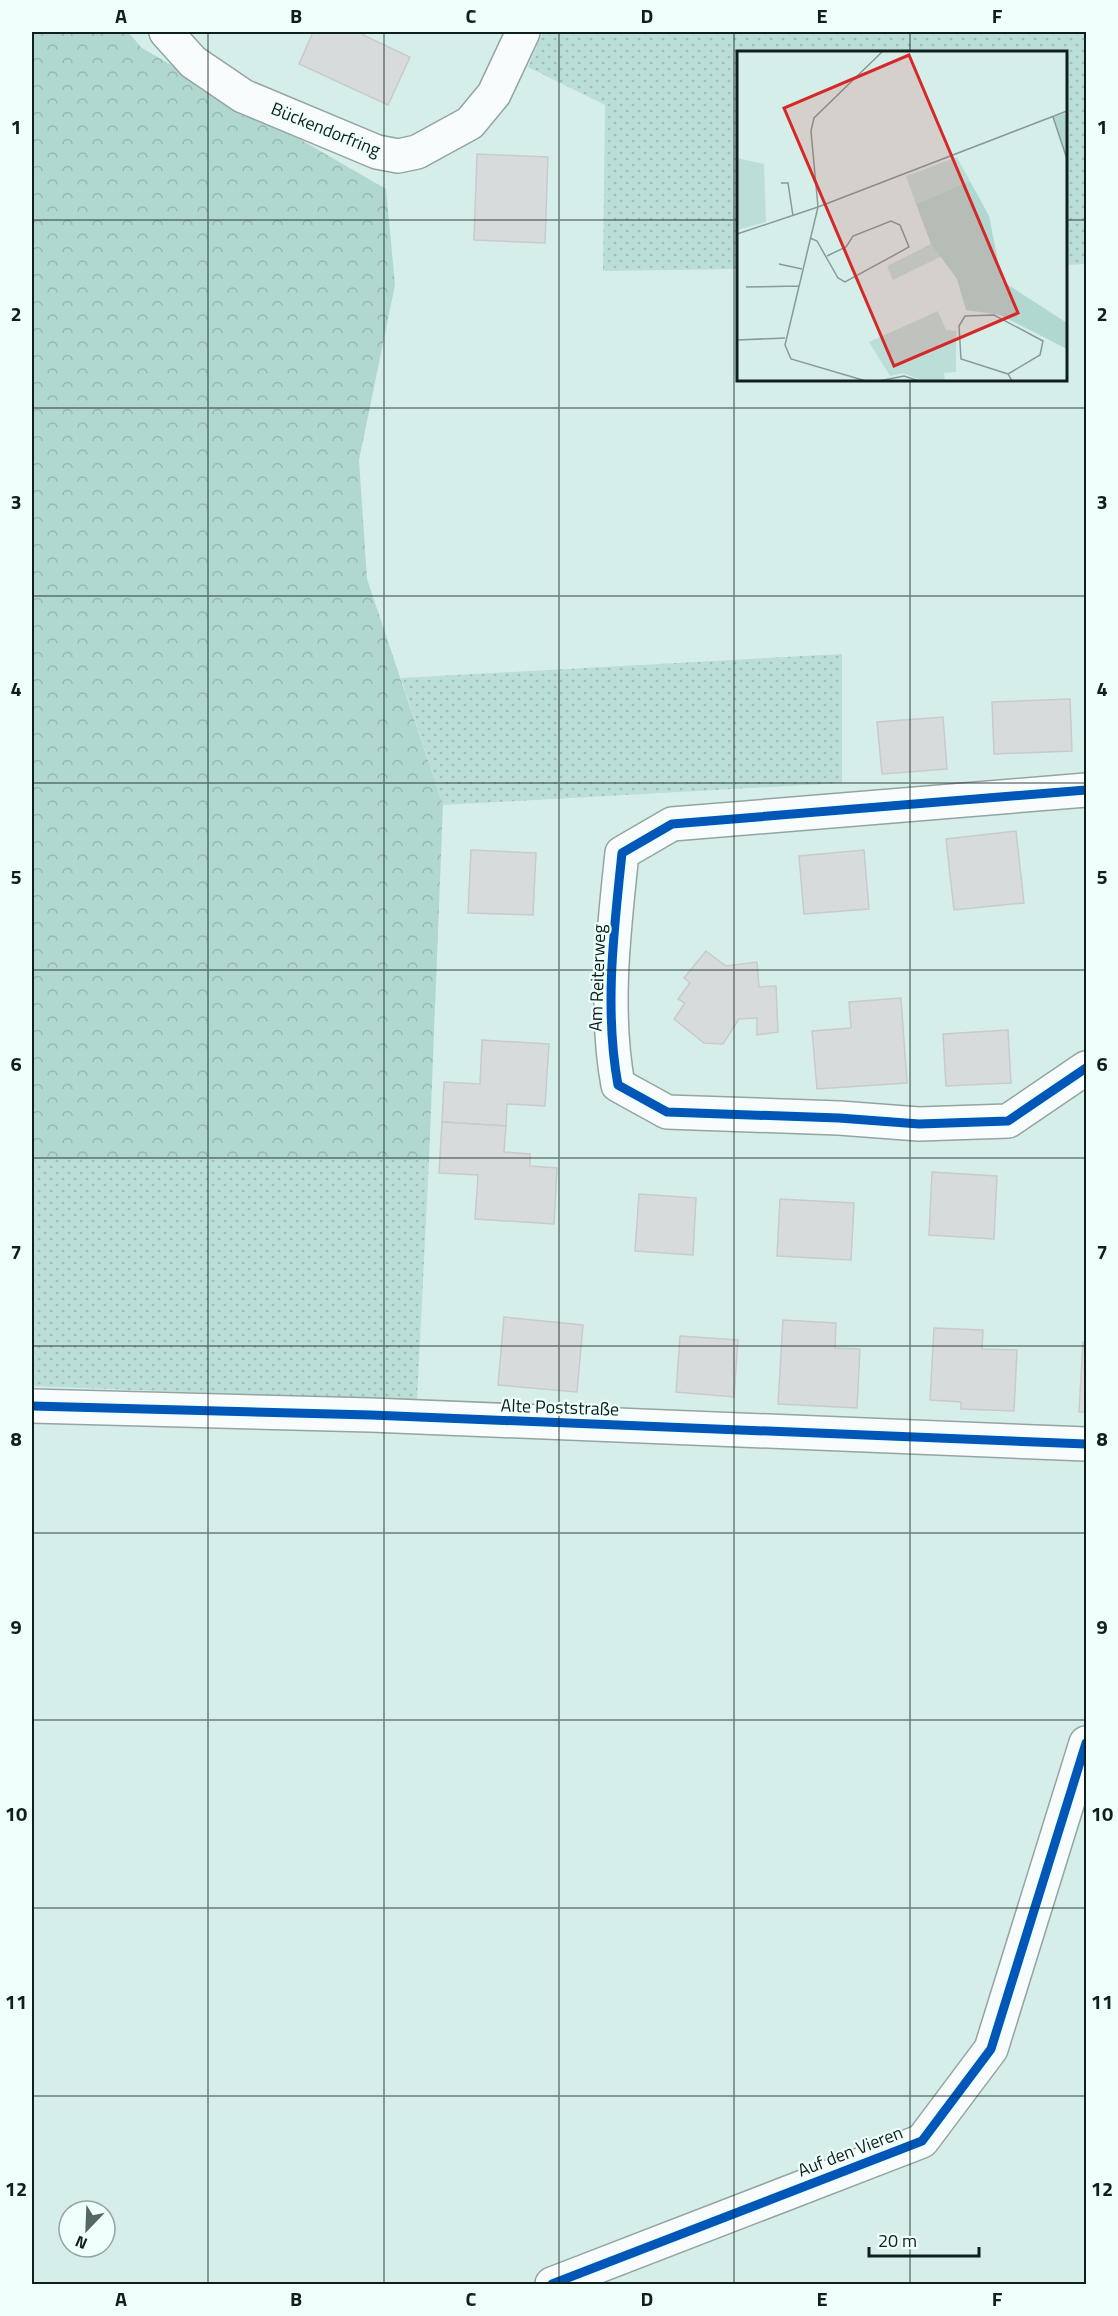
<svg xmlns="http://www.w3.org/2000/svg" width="1118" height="2316" font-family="'Titillium Web',sans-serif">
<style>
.grass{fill:url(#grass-dots)}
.forest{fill:url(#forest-crowns)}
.building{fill:#d7dbdb;stroke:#c8cbcb;stroke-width:1.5}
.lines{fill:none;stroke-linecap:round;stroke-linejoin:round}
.minor-casing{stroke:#92a5a2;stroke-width:36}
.minor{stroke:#f9fcfc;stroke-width:33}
.cycleway-casing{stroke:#eefffc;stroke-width:13}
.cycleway{stroke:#0057b8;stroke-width:9}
.grid{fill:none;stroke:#0e1f1c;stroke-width:1.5;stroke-opacity:0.55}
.labels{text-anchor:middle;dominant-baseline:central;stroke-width:4.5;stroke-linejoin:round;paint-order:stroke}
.street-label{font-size:18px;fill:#0e1f1c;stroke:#eefffc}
.inset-road{fill:none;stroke:#869b98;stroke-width:1.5}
.view{fill:#d62828;fill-opacity:0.15;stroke:#d62828;stroke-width:3}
.inset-edge{fill:none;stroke:#0e1f1c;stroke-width:3}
.neatline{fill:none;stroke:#0e1f1c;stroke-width:2}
.grid-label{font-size:20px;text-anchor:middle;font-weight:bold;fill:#0e1f1c}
</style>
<defs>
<pattern id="grass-dots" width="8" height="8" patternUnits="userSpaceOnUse" patternTransform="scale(1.5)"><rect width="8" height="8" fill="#bcded8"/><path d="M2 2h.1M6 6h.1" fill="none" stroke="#a0beb9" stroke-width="1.8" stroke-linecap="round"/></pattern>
<pattern id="forest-crowns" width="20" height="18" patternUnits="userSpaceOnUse" patternTransform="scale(1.5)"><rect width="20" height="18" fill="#b1d7d1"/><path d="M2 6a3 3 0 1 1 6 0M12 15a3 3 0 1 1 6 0" fill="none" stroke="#97b8b3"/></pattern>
</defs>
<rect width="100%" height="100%" fill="#d6eeea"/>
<!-- grass -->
<g class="grass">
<path d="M543 32H1086V264L1066 265V52H738V269L603 271 605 105 528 67Z"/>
<path d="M842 654V783L443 805 401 678Z"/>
<path d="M32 1159 429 1160 417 1401 32 1386Z"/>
</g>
<!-- forest -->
<path class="forest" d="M32 32H128L142 48 386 189 395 285 359 460 367 579 443 805 429 1160 32 1159Z"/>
<!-- building -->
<g class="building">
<path d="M313 32H365L363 35 410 57 388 105 299 64Z"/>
<path d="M477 154 548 157 545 243 474 240Z"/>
<path d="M1070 699 1072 751 994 754 992 702Z"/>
<path d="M943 717 947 769 882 774 877 722Z"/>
<path d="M1016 831 1024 903 954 910 946 839Z"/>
<path d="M471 850 536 853 533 915 468 913Z"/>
<path d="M864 850 869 909 804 914 799 856Z"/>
<path d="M706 951 726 966 757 962 759 987 776 986 778 1032 757 1035V1018L739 1019 723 1044 704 1043 674 1019 685 1003 678 999 690 983 684 978Z"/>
<path d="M901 998 907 1083 817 1089 812 1031 851 1028 849 1002Z"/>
<path d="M1008 1030 1011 1083 946 1086 943 1034Z"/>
<path d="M482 1040 549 1044 545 1106 507 1104 506 1126 442 1122 444 1082 480 1084Z"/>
<path d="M442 1122 506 1126 504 1152 530 1154V1166L557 1168 554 1224 475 1219 478 1175 439 1173Z"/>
<path d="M932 1172 997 1176 994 1239 929 1235Z"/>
<path d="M639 1194 696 1198 693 1255 635 1251Z"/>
<path d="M780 1199 854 1203 851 1260 777 1256Z"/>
<path d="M504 1317 583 1325 577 1392 498 1385Z"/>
<path d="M783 1320 836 1323 835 1348 860 1349 857 1408 778 1404Z"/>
<path d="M934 1328 983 1330 982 1349 1017 1350 1014 1411 961 1409V1402L930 1400Z"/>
<path d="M680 1336 738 1340 734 1397 676 1392Z"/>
<path d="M1083 1342H1086V1412H1079Z"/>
</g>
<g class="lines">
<!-- minor casing -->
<g class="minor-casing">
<g id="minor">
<path d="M166 32 193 62 243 96 377 152 398 156 417 152 470 123 494 94 523 32"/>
<path d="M1086 790 672 824 622 853C614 929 604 1009 618 1085L667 1112 839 1118 919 1124 1008 1121 1086 1068"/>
<path d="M32 1406 371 1415 1086 1444"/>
<path d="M552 2284 922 2141 991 2049 1086 1743"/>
</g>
</g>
<!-- minor -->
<use href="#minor" class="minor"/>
<!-- cycleway casing -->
<g class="cycleway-casing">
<g id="cycleway">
<path d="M1086 790 672 824 622 853C614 929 604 1009 618 1085L667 1112 839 1118 919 1124 1008 1121 1086 1068"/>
<path d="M32 1406 371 1415 1086 1444"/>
<path d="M552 2284 922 2141 991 2049 1086 1743"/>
</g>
</g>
<!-- cycleway -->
<use href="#cycleway" class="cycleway"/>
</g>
<!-- grid -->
<path class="grid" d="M208 32V2284M384 32V2284M559 32V2284M734 32V2284M910 32V52M32 220H738M1066 220H1086M910 380V2284M32 408H1086M32 596H1086M32 783H1086M32 970H1086M32 1158H1086M32 1346H1086M32 1533H1086M32 1720H1086M32 1908H1086M32 2096H1086"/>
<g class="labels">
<!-- street labels -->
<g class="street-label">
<text transform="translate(326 129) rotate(22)">Bückendorfring</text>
<text transform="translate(597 978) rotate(-88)">Am Reiterweg</text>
<text transform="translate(560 1407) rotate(2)">Alte Poststraße</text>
<text transform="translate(850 2151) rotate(-21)">Auf den Vieren</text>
</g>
</g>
<!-- overview -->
<g transform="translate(737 51)">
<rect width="330" height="330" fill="#d6eeea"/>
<path d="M220 106 233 130 179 153 169 125ZM0 107 27 113 29 171 0 179ZM194 193 205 205 156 229 150 215ZM201 260 209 279 219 280V321L207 322 208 330H186L166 322 153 325 132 291Z" fill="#bcded8"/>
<path d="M330 62V108L316 66ZM233 130 252 165 265 230 330 272V298L263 264 229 259 220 228 194 193 179 153Z" fill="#b1d7d1"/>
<path class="inset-road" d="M316 66 330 108M44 132H51L56 165M0 183 81 156 330 60M73 187 80 190 101 227 108 231 172 196 163 174 154 170 116 185 109 196 90 205M42 213 65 218M9 236 62 235M0 289 48 287M271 323 303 304 306 290 257 264 228 265 222 275 224 308 271 323 275 330M129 330 54 308 48 294 81 156 74 80 77 67 146 0M142 330 167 325 182 330"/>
<path class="view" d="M172 4 281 262 157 315 47 57Z"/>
<rect width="330" height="330" class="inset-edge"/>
</g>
<!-- border -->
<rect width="1118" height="2316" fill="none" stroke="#eefffc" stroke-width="66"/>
<!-- north arrow -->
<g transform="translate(87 2229) rotate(203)"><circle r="28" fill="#eefffc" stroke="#94a5a2" stroke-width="1.5"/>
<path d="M0-4.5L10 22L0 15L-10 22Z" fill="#546764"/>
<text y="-9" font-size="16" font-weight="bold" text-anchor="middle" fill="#0e1f1c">N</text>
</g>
<!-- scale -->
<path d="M869 2247v9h110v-9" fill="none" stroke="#0e1f1c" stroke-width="3"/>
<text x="878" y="2247" font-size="18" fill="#0e1f1c" stroke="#eefffc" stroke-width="4.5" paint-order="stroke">20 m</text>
<rect x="33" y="33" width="1052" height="2250" class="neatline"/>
<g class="grid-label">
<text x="121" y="23">A</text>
<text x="296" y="23">B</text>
<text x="471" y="23">C</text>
<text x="647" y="23">D</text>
<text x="822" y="23">E</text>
<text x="997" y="23">F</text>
<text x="16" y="134">1</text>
<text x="1102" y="134">1</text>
<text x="16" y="321">2</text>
<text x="1102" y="321">2</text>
<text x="16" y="509">3</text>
<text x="1102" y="509">3</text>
<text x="16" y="696">4</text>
<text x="1102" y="696">4</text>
<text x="16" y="884">5</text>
<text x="1102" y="884">5</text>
<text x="16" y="1071">6</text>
<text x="1102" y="1071">6</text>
<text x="16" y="1259">7</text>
<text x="1102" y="1259">7</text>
<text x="16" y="1446">8</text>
<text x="1102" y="1446">8</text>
<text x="16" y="1634">9</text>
<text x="1102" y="1634">9</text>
<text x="16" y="1821">10</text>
<text x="1102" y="1821">10</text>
<text x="16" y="2009">11</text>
<text x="1102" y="2009">11</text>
<text x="16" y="2196">12</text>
<text x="1102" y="2196">12</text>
<text x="121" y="2306">A</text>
<text x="296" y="2306">B</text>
<text x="471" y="2306">C</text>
<text x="647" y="2306">D</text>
<text x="822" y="2306">E</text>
<text x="997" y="2306">F</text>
</g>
</svg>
